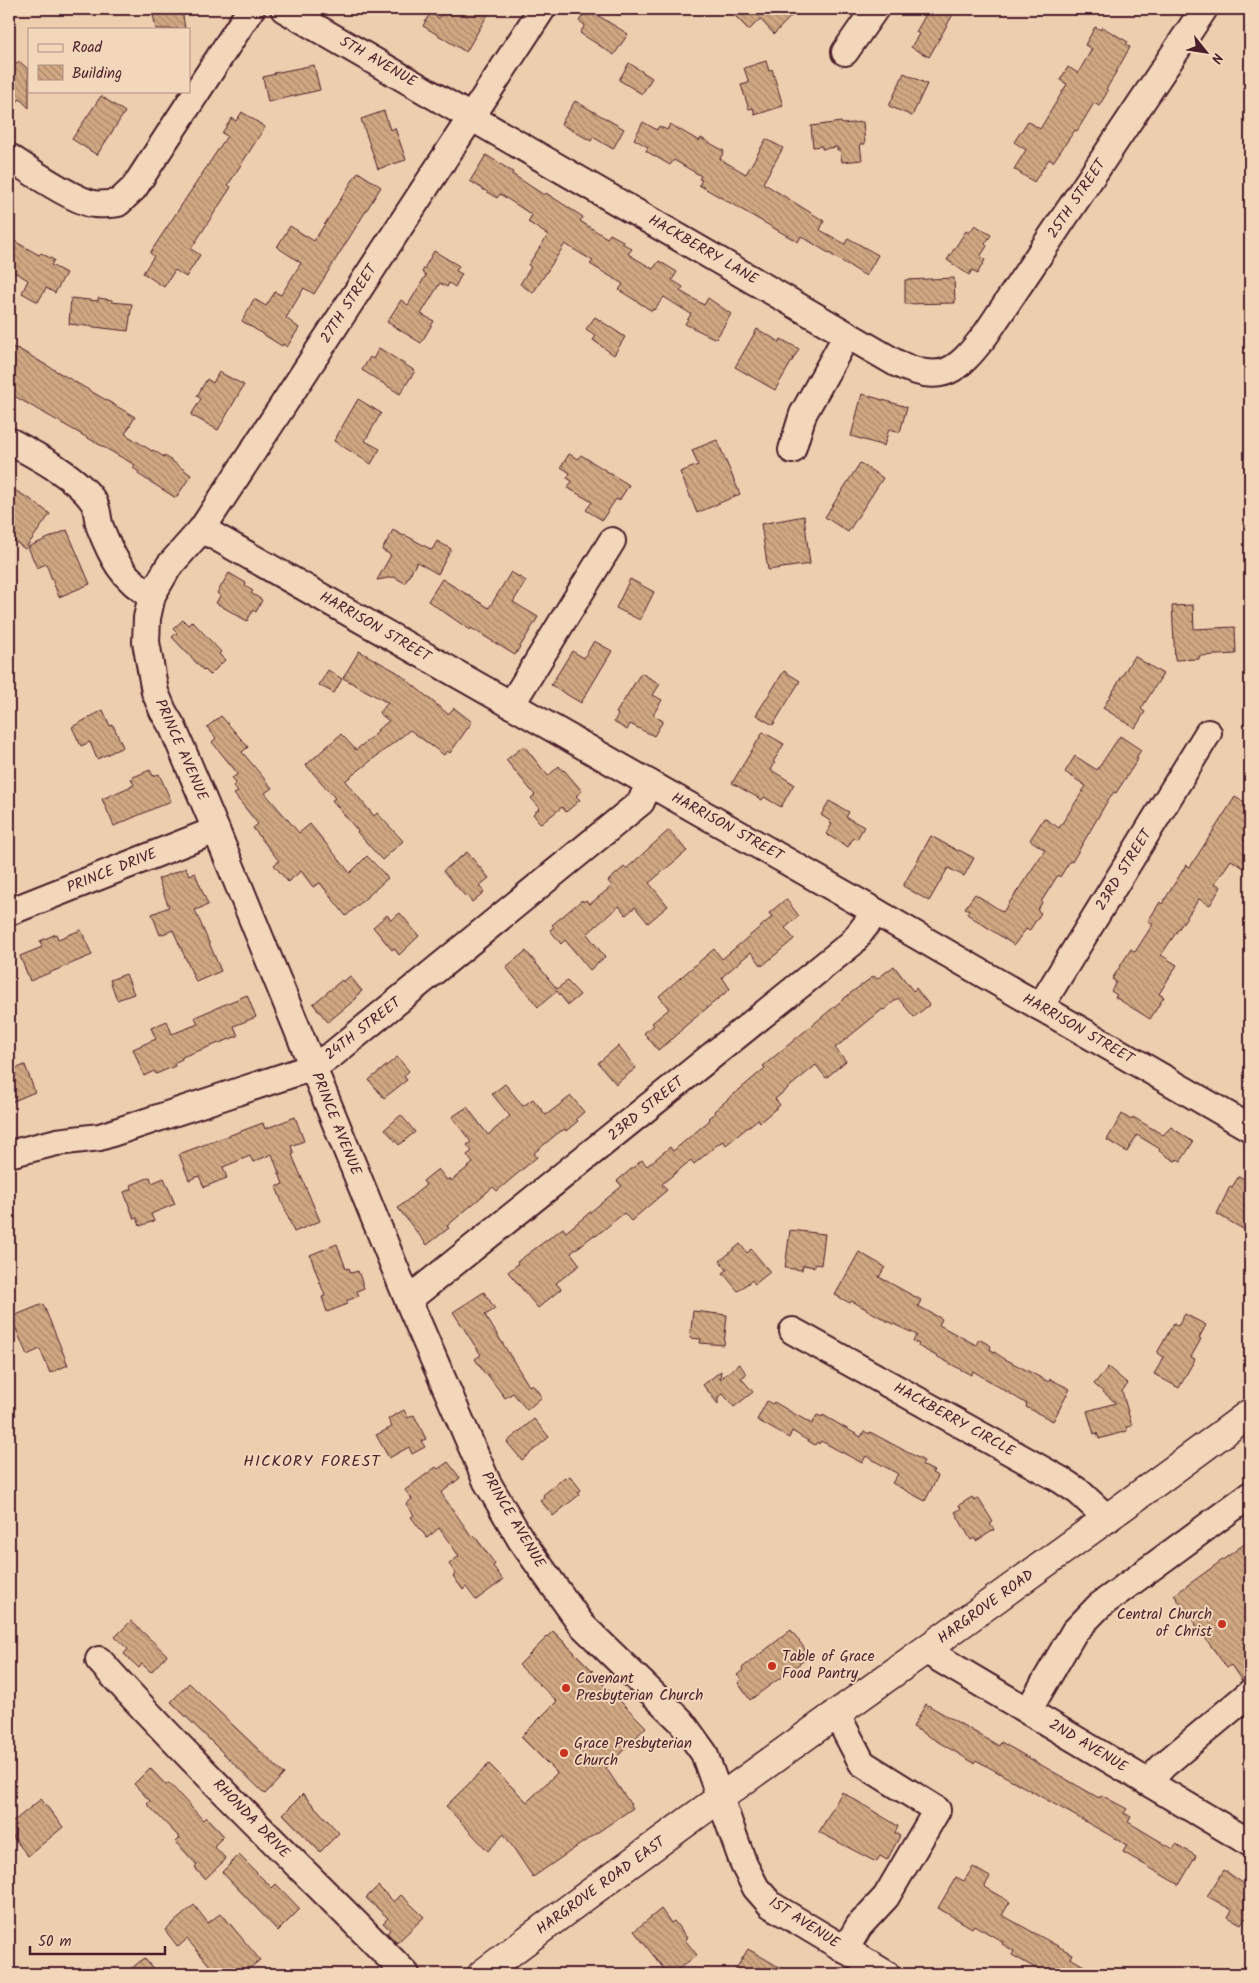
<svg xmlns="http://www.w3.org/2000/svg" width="1259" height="1983" font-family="Kalam,sans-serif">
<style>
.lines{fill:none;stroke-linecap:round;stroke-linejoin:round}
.stream{stroke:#6b8698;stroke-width:5.5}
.building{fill:url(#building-back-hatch);stroke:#4a1f2b}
.minor-casing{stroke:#4a1f2b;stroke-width:30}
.major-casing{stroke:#4a1f2b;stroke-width:31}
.minor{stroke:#f3d7ba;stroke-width:26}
.major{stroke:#f3d7ba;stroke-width:28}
.poi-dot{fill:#c8321e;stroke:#f3d7ba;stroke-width:2}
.labels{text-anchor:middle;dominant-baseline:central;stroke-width:4;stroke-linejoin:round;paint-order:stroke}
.street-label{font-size:15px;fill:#4a1f2b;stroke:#f3d7ba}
.poi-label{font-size:15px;fill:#4a1f2b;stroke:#f3d7ba;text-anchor:start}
.neighbourhood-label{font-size:16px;letter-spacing:1px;fill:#4a1f2b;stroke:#f3d7ba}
</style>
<defs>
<pattern id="building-back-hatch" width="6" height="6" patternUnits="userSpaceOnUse" patternTransform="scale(1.25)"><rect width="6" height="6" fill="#d0a883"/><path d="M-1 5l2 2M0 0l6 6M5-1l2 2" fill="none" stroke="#ab886b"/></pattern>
</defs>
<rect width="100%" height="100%" fill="#edceaf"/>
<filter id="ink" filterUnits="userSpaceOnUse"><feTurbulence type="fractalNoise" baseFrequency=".02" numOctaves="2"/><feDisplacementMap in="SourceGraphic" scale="10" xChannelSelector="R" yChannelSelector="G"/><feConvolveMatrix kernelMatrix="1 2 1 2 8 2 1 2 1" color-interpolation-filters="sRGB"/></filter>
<g filter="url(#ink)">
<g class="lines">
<!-- stream -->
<path class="stream" d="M9 1972 10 1974"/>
</g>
<!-- building -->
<g class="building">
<path d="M152 9H182L185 29H156Z"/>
<path d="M445 9H491L466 52 423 26 430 13 439 18Z"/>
<path d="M587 9 628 34 614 55 580 33 585 25 579 21Z"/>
<path d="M728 9H798L774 34 760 19 749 30Z"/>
<path d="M929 9H956L929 57 911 47 919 34 916 32Z"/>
<path d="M1095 27 1101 30 1102 27 1128 42 1126 44 1130 47 1106 90 1108 91 1099 106 1094 103 1077 131 1075 130 1053 162 1049 159 1034 182 1014 169 1026 150 1014 142 1028 121 1040 129 1067 84 1060 80 1068 67 1078 73 1092 49 1085 45Z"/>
<path d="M19 61 29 70V108L20 99 17 102 9 94V72Z"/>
<path d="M766 61 769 71 772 69 783 106 755 115 753 108 749 109 741 85 749 83 744 68Z"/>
<path d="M629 63 652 78 642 94 619 80Z"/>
<path d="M314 65 320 90 268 102 263 77 275 74 274 73Z"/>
<path d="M904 73 927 84 912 116 889 106Z"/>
<path d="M101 96 125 112 97 155 72 139Z"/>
<path d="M575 101 624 129 613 149 593 137 591 141 561 124Z"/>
<path d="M384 111 390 130 395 128 406 160 378 169 361 119Z"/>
<path d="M242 112 265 127 228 185 231 187 191 249 200 255 186 277 175 270 164 287 143 273 154 256 150 253 227 136 222 133 232 118 236 121Z"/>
<path d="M643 122 657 130 659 126 667 130 670 124 699 141 701 138 724 151 720 159 746 174 766 139 783 148 763 183 824 221 820 230 845 244 848 238 878 255 866 276 801 236 798 242 699 185 702 180 699 179 701 176 674 160 670 165 646 151 648 147 634 139Z"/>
<path d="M841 122 842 124 863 122 865 144H860L862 160 842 162 840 150H837V147L822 149V146L813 147 811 126Z"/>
<path d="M486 155 513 172 512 174 544 195 546 193 583 217 580 221 607 238 610 234 623 241 622 243 632 249 628 254 653 269 659 261 677 272 672 280 683 287 680 291 704 305 708 298 731 314 716 339 685 324 691 314 664 297 654 310 653 309 652 311 619 290 623 284 590 264 593 261 565 244 533 293 520 284 531 267 528 265 548 235 528 222 532 215 500 194 497 198 470 181Z"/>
<path d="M358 172 381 187 314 294 304 288 286 318 299 328 287 347 283 344 282 346 242 321 254 299 266 306 275 292 281 295 301 263 277 247 290 226 314 241Z"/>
<path d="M975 225 991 235 985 244 987 246 980 257 985 260 977 274 972 270 969 275 947 260 966 231 969 233Z"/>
<path d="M9 238 39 255 41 253 54 260 51 265 66 273 55 293 46 288 38 302 22 293 28 280 9 269Z"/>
<path d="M434 251 459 266 456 271 462 274 455 287 449 283 447 287 440 283 421 314 434 321 421 343 387 322 401 300 408 305 426 275 422 272Z"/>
<path d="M954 278 955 303 905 304V280Z"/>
<path d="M71 298 98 301V298L112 300V302L132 304 128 331 69 324Z"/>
<path d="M595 317 625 337 614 355 593 340 596 336 586 329Z"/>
<path d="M757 329 780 342 781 339 799 349 775 390 735 367Z"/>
<path d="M9 345 16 349 17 348 135 417 125 434 152 451 153 450 164 457V455L191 475 176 498 138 474 139 472 133 468 135 465 9 393Z"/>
<path d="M379 348 415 371 400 394 362 370 370 357 373 359Z"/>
<path d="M219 372 244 385 218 430 191 415 201 399 197 396 207 379 213 383Z"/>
<path d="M862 394 907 407 900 432 889 429 884 446 851 436Z"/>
<path d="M358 399 381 413 365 441 380 449 371 464 334 441Z"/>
<path d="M717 440 740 494 697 513 680 472 698 465 692 450Z"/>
<path d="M569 454 578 459 581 455 629 485 619 501 616 499 602 520 586 510 592 502 568 488 572 481 567 478 570 473 561 467Z"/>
<path d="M860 463 883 478 848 532 825 517Z"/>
<path d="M9 487 30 499 50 514 25 549 9 537Z"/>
<path d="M804 516 810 564 768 570 761 524Z"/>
<path d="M67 530 90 584 59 597 46 564 37 568 28 547Z"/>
<path d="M393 530 404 536 405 535 432 550 437 541 451 549 438 574 417 562 405 583 394 577 377 580 391 555 382 550Z"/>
<path d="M511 572 526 581 513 602 538 617 515 655 471 628 470 630 428 601 442 579 489 608Z"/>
<path d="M229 573 246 583 245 586 253 591 251 593 262 600 256 612 253 610 247 621 216 603 220 596 217 593Z"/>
<path d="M630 579 654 592 640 620 616 608Z"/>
<path d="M1193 605 1194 629 1235 627 1236 654 1199 656V659L1175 660 1172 606Z"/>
<path d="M183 620 188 625 192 621 221 652 219 654 225 660 210 675 204 669 203 670 172 637 177 633 173 629Z"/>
<path d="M594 641 612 651 581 703 551 685 572 651 584 658Z"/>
<path d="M359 651 397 672 448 714 454 708 472 722 450 753 447 751 444 755 410 730 345 781 374 816 377 813 403 841 382 860 357 832 358 831 332 800 335 798 306 765 341 734 356 750 378 732 377 730 389 721 379 713 388 703 343 678Z"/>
<path d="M1134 656 1163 674 1141 709 1145 712 1135 728 1103 708Z"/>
<path d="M328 670 342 679 334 693 319 685Z"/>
<path d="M784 671 800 681 773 725 756 715Z"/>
<path d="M641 673 660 684 653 695 662 700 653 715 663 721 654 736 630 724 627 730 614 722 618 714 616 713Z"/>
<path d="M103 710 110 726 113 725 123 747 97 759 90 742 81 746 72 727Z"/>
<path d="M221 716 248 747 242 752 272 788 265 793 299 833 310 824 350 873 367 856 388 878 346 916 320 883 313 887 301 871 288 882 274 865 279 861 253 828 258 824 234 794 238 792 233 786 236 783 232 778 238 774 212 742 216 738 207 727Z"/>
<path d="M763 732 784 744 773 762 775 763 771 770 794 784 781 807 764 797 762 800 732 783Z"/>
<path d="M1120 736 1141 750 1136 758 1138 759 1116 793 1114 792 1108 800 1072 862 1070 861 1060 877 1058 875 1041 902 1042 903 1037 910 1041 913 1029 931 1026 929 1014 945 967 914 969 910 965 908 975 894 1003 912 1045 850 1030 840 1044 818 1059 828 1086 786 1065 772 1075 756 1097 770Z"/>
<path d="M524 746 548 776 559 766 563 771 564 770 582 791 576 796 580 800 566 812 562 807 541 824 533 814 540 808 531 798 535 795 506 760Z"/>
<path d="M150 770 153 776 159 774 171 801 114 826 102 799 134 785 131 778Z"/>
<path d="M1235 797 1250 806V828L1243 840 1250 845V859L1244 868 1231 860 1215 883 1221 887 1210 905 1199 899 1161 955 1177 965 1159 994 1164 997 1150 1019 1115 997 1117 995 1111 991 1116 982 1112 979 1131 949 1135 952 1153 924 1148 921 1160 902 1162 904 1186 865 1190 867Z"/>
<path d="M829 801 849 812 846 817 864 827 857 839 853 838 848 847 826 834 832 824 829 823 830 821 821 815Z"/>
<path d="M669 830 687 851 649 883 668 906 648 923 635 907 626 915 619 906 587 934 605 957 590 970 565 940 561 944 550 930 554 927 552 925 582 900 583 902 586 900 590 904 612 886 608 881 624 867 626 869Z"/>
<path d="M931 836 958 851 959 850 974 858 964 876 948 868 929 901 903 886Z"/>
<path d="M467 852 489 878 479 886 484 892 472 902 467 896 466 897 443 871Z"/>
<path d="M186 868 189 875 195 873 208 905 195 910 221 971 196 982 173 930 160 935 152 914 169 907 158 879Z"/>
<path d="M786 899 799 916 785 928 794 939 762 966 751 952 722 977 730 989 684 1027 676 1036 658 1050 644 1033 654 1025 652 1023 669 1009 659 996 714 949 722 959 772 917 769 913Z"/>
<path d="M400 913 419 936 399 955 394 948 392 950 373 927 387 915 391 920Z"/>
<path d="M81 930 92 955 30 981 20 956 42 947 40 941 56 934 58 939Z"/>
<path d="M526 951 557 989 567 981 580 995 568 1005 557 991 538 1007 506 967Z"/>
<path d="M894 966 913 991 916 988 929 1005 914 1017 898 998 884 1010 883 1009 835 1048 846 1061 826 1078 816 1065 775 1099 780 1105 760 1122 758 1119 726 1145 723 1141 718 1144 694 1164 691 1160 662 1184 667 1190 631 1221 624 1213 596 1236 594 1235 571 1253 580 1265 556 1283 561 1289 538 1308 508 1272 518 1264 517 1262 563 1228 566 1232 622 1186 617 1181 642 1160 647 1166 670 1147 673 1151 710 1120 708 1118 715 1113 714 1111 765 1068 763 1066 852 992 874 976 877 979Z"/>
<path d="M126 974 134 994 117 1000 110 980Z"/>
<path d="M350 976 362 991 356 996 357 998 328 1022 313 1004 342 980 343 982Z"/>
<path d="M247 995 256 1017 234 1026 238 1036 182 1057V1059L174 1063 175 1066 156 1074 154 1071 144 1076 133 1049 156 1039 151 1028 167 1021 172 1034 198 1024 195 1017Z"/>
<path d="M618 1046 636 1068 616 1084 598 1063Z"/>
<path d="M397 1057 409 1071 404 1076 407 1080 384 1098 369 1080Z"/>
<path d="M25 1065 35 1092 9 1103V1071Z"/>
<path d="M505 1084 523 1106 533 1099 546 1115 571 1096 584 1112 576 1119 578 1121 566 1131 565 1129 558 1133 534 1153 537 1157 497 1191 493 1187 447 1226 449 1228 427 1245 398 1208 426 1185 423 1181 438 1169 447 1180 450 1178 451 1181 473 1163 467 1155 472 1151 467 1145 471 1142 452 1117 467 1107 488 1135 510 1116 492 1094Z"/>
<path d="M1122 1114 1131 1120 1133 1117 1163 1135 1171 1127 1193 1142 1181 1161 1177 1159 1176 1161 1173 1160 1159 1151 1160 1149 1137 1135 1127 1152 1107 1140Z"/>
<path d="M401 1115 415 1132 399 1145 385 1129Z"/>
<path d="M295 1117 304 1141 291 1146 294 1154 292 1155 320 1221 294 1232 276 1187 283 1184 272 1154 253 1162 250 1156 223 1167 227 1178 204 1187 199 1176 189 1180 179 1154 263 1123 265 1129Z"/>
<path d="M1239 1176 1250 1183V1233L1217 1214 1230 1186 1232 1187Z"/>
<path d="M150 1177 152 1183 164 1178 175 1204 151 1214 154 1221 140 1226 137 1218 134 1219 124 1192 132 1189 131 1185Z"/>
<path d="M790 1230 825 1234 821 1265 815 1264V1267L803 1265 802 1270 785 1268Z"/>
<path d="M337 1244 346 1269 349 1268 351 1273 358 1271 364 1288 357 1291 359 1296 346 1301 348 1304 327 1312 322 1297 325 1296 310 1255Z"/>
<path d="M740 1244 747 1253 751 1249 770 1272 755 1284 752 1280 738 1291 723 1273 727 1270 720 1261Z"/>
<path d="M859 1252 885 1267 879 1277 921 1300 918 1306 942 1319 939 1325 976 1345 979 1339 991 1346 990 1349 1003 1358 1049 1382 1050 1379 1070 1389 1053 1421 1026 1407 1027 1404 973 1371 971 1375 918 1346 919 1344 913 1341 917 1335 887 1321 852 1301 850 1303 835 1295Z"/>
<path d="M484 1292 495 1309 485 1315 529 1386 532 1384 542 1397 527 1410 513 1393 505 1398 487 1374H485L475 1359 481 1355 453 1312Z"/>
<path d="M43 1304 68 1365 50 1373 40 1349 27 1355 11 1317Z"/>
<path d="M693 1311 727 1315 724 1345 700 1343 701 1339 690 1338Z"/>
<path d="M1185 1314 1206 1325 1199 1338 1201 1339 1191 1357 1195 1359 1179 1388 1154 1374 1164 1357 1157 1353 1174 1323 1178 1326Z"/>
<path d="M739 1364 747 1374 741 1378 753 1392 734 1407 723 1394 718 1397V1404L703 1385 721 1371 720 1379Z"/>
<path d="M1108 1367 1128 1384 1122 1391 1132 1426 1126 1427 1127 1431 1099 1439 1097 1433 1094 1434 1087 1411 1116 1403 1094 1384Z"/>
<path d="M767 1401 772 1404 774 1402 812 1424 817 1415 822 1417 823 1415 861 1437 864 1431 869 1434 870 1432 924 1461 922 1465 934 1471 932 1473 938 1476 925 1501 892 1483 898 1474 866 1456 862 1463 821 1441 819 1444 817 1442 815 1445 792 1431 789 1438 757 1420Z"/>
<path d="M404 1410 408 1418 414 1415 426 1439 421 1441 425 1447 412 1454 409 1447 389 1458 376 1435 392 1427 388 1419Z"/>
<path d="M534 1419 549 1437 522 1460 507 1442Z"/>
<path d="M448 1462 460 1478 441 1493 472 1537 474 1535 495 1564 493 1566 503 1580 476 1600 466 1587 463 1590 453 1576 456 1574 449 1564 459 1556 439 1528 427 1538 411 1517 414 1515 406 1504 412 1499 405 1490 436 1467 438 1469Z"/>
<path d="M570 1476 581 1490 578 1493 579 1495 553 1516 540 1500 544 1497 543 1495 565 1477 566 1479Z"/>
<path d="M972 1497 974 1501 978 1498 993 1522 990 1524 994 1530 976 1541 974 1538 971 1540 955 1512 961 1509 959 1505Z"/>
<path d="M1250 1540V1678L1242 1681 1231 1665 1227 1668 1174 1595Z"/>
<path d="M131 1621 167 1655 151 1672 142 1664 139 1668 124 1654 128 1649 115 1637Z"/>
<path d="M791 1630 810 1656 750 1700 738 1683 741 1679 737 1675 743 1670 742 1668Z"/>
<path d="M553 1631 593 1671 592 1673 646 1727 606 1768 633 1808 533 1877 504 1834 488 1851 446 1806 489 1764 527 1802 557 1773 521 1737 557 1701 519 1665Z"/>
<path d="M189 1683 284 1774 265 1794 171 1702Z"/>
<path d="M926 1704 999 1746 1001 1742 1099 1798 1101 1795 1127 1809 1124 1813 1131 1817 1128 1822 1173 1849 1176 1844 1196 1856 1179 1885 1123 1852 1127 1845 976 1760 974 1763 913 1727Z"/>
<path d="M150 1768 166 1785 169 1783 203 1820 206 1817 224 1836 214 1846 226 1859 205 1879 195 1868 197 1865 176 1842 180 1838 147 1804 150 1801 134 1784Z"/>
<path d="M842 1792 898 1826 895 1833 900 1836 887 1860 880 1856 876 1862 819 1832Z"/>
<path d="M303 1794 339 1833 320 1852 283 1814Z"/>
<path d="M41 1799 63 1827 28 1856 9 1832V1825Z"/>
<path d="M239 1855 272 1888 276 1884 300 1909 278 1931 222 1872Z"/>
<path d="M973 1867 990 1877 984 1887 1010 1902 1002 1915 1072 1954 1070 1958 1098 1974H1046L1012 1955 1014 1951 1002 1944 1003 1942 974 1925 972 1928 938 1908 956 1877 964 1881Z"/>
<path d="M1224 1870 1250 1888V1920L1245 1918 1241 1924 1228 1917 1232 1910 1207 1896Z"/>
<path d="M378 1886 394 1902 401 1895 424 1917 397 1943 387 1933 390 1930 383 1923 388 1918 366 1898Z"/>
<path d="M194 1905 208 1923 221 1913 260 1960 242 1974H217L187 1939 178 1947 165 1930Z"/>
<path d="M661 1909 671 1923 674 1921 687 1938 685 1940 697 1955 672 1974H668L634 1931Z"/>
<path d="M748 1949 791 1974H733Z"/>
<path d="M144 1958 158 1974H125Z"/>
</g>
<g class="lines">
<!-- minor casing -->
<g class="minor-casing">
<g id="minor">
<path d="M284 9 896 363C942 385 957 372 986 334L1204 9"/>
<path d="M542 9 202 529 169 566 152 595 147 618 146 642 155 692 163 711 173 728 216 830 408 1300 487 1482 521 1540 582 1625 681 1721 704 1753 744 1865 756 1888 771 1905 886 1974"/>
<path d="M845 52 875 9"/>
<path d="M9 157C27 169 74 201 94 204 101 205 110 204 118 203L134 188 251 9"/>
<path d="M9 441C35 455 77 477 93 501 98 508 97 519 100 527 111 555 123 581 152 595"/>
<path d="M792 450 803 414 847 335"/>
<path d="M202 529 876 912 1250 1128"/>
<path d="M511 705 612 541"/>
<path d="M9 912 216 830"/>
<path d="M1040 1007 1208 733"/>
<path d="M9 1154 57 1142 100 1137 313 1067 333 1054 641 802 649 783"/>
<path d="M408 1300 852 943 876 912"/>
<path d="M793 1331 1061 1480 1079 1492 1108 1519"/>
<path d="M925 1650 1250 1843"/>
<path d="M99 1660C197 1769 304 1870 406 1974"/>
<path d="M1028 1711 1074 1632 1099 1606 1250 1495"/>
<path d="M836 1713 862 1763 937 1810 886 1897 859 1926 845 1950"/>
<path d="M1148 1782 1164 1765 1250 1693"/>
</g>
</g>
<!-- major casing -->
<g class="major-casing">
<path id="major" d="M482 1974C735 1782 996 1603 1250 1413"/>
</g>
<!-- minor -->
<use href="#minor" class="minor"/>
<!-- major -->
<use href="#major" class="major"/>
</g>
</g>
<!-- markers -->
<g class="poi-dot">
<circle cx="1222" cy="1624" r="5"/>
<circle cx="772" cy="1666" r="5"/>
<circle cx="566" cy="1688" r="5"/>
<circle cx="564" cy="1753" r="5"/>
</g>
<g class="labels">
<!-- street labels -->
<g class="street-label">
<text transform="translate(378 62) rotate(30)">5TH AVENUE</text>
<text transform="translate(1077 199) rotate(-56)">25TH STREET</text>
<text transform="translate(703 250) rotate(30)">HACKBERRY LANE</text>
<text transform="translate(349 304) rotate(-57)">27TH STREET</text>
<text transform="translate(375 627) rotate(30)">HARRISON STREET</text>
<text transform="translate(181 750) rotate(66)">PRINCE AVENUE</text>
<text transform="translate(727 827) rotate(29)">HARRISON STREET</text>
<text transform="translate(1124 870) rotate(-58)">23RD STREET</text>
<text transform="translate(112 871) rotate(-22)">PRINCE DRIVE</text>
<text transform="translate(363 1029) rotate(-38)">24TH STREET</text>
<text transform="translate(1078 1029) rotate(30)">HARRISON STREET</text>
<text transform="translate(646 1109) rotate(-39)">23RD STREET</text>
<text transform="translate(336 1124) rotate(68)">PRINCE AVENUE</text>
<text transform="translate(954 1420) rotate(29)">HACKBERRY CIRCLE</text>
<text transform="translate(513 1520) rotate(59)">PRINCE AVENUE</text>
<text transform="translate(986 1607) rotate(-36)">HARGROVE ROAD</text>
<text transform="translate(1088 1746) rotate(31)">2ND AVENUE</text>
<text transform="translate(251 1819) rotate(46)">RHONDA DRIVE</text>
<text transform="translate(601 1886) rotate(-36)">HARGROVE ROAD EAST</text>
<text transform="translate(804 1923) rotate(33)">1ST AVENUE</text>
</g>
<!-- poi labels -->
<g class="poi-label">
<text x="1212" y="1615" text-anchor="end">Central Church<tspan x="1212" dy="17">of Christ</tspan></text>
<text x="782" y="1657">Table of Grace<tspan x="782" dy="17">Food Pantry</tspan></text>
<text x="576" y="1679">Covenant<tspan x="576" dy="17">Presbyterian Church</tspan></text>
<text x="574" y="1744">Grace Presbyterian<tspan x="574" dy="17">Church</tspan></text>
</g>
<!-- neighbourhood labels -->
<g class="neighbourhood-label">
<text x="312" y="1461">HICKORY FOREST</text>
</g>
</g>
<!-- margin -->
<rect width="1259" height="1983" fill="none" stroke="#f3d7ba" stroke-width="30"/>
<rect x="15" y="15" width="1229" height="1953" fill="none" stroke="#4a1f2b" stroke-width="2" filter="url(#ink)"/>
<!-- legend -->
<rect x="28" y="28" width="162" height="65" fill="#f3d7ba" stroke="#af8d81"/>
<rect x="38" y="44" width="25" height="8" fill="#f3d7ba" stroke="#af8d81"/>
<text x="72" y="52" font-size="15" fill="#4a1f2b">Road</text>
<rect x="38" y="65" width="25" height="15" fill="url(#building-back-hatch)" stroke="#af8d81"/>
<text x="72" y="78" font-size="15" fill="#4a1f2b">Building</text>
<!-- north arrow -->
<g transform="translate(1206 52) rotate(120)" stroke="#f3d7ba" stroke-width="4" paint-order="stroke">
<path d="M0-4L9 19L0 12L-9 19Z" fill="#4a1f2b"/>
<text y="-8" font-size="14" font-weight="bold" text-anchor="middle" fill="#4a1f2b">N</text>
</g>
<!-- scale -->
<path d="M30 1946v8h135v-8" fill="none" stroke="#4a1f2b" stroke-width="2.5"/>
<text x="38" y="1946" font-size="15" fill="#4a1f2b" stroke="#f3d7ba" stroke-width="4" paint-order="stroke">50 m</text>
</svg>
